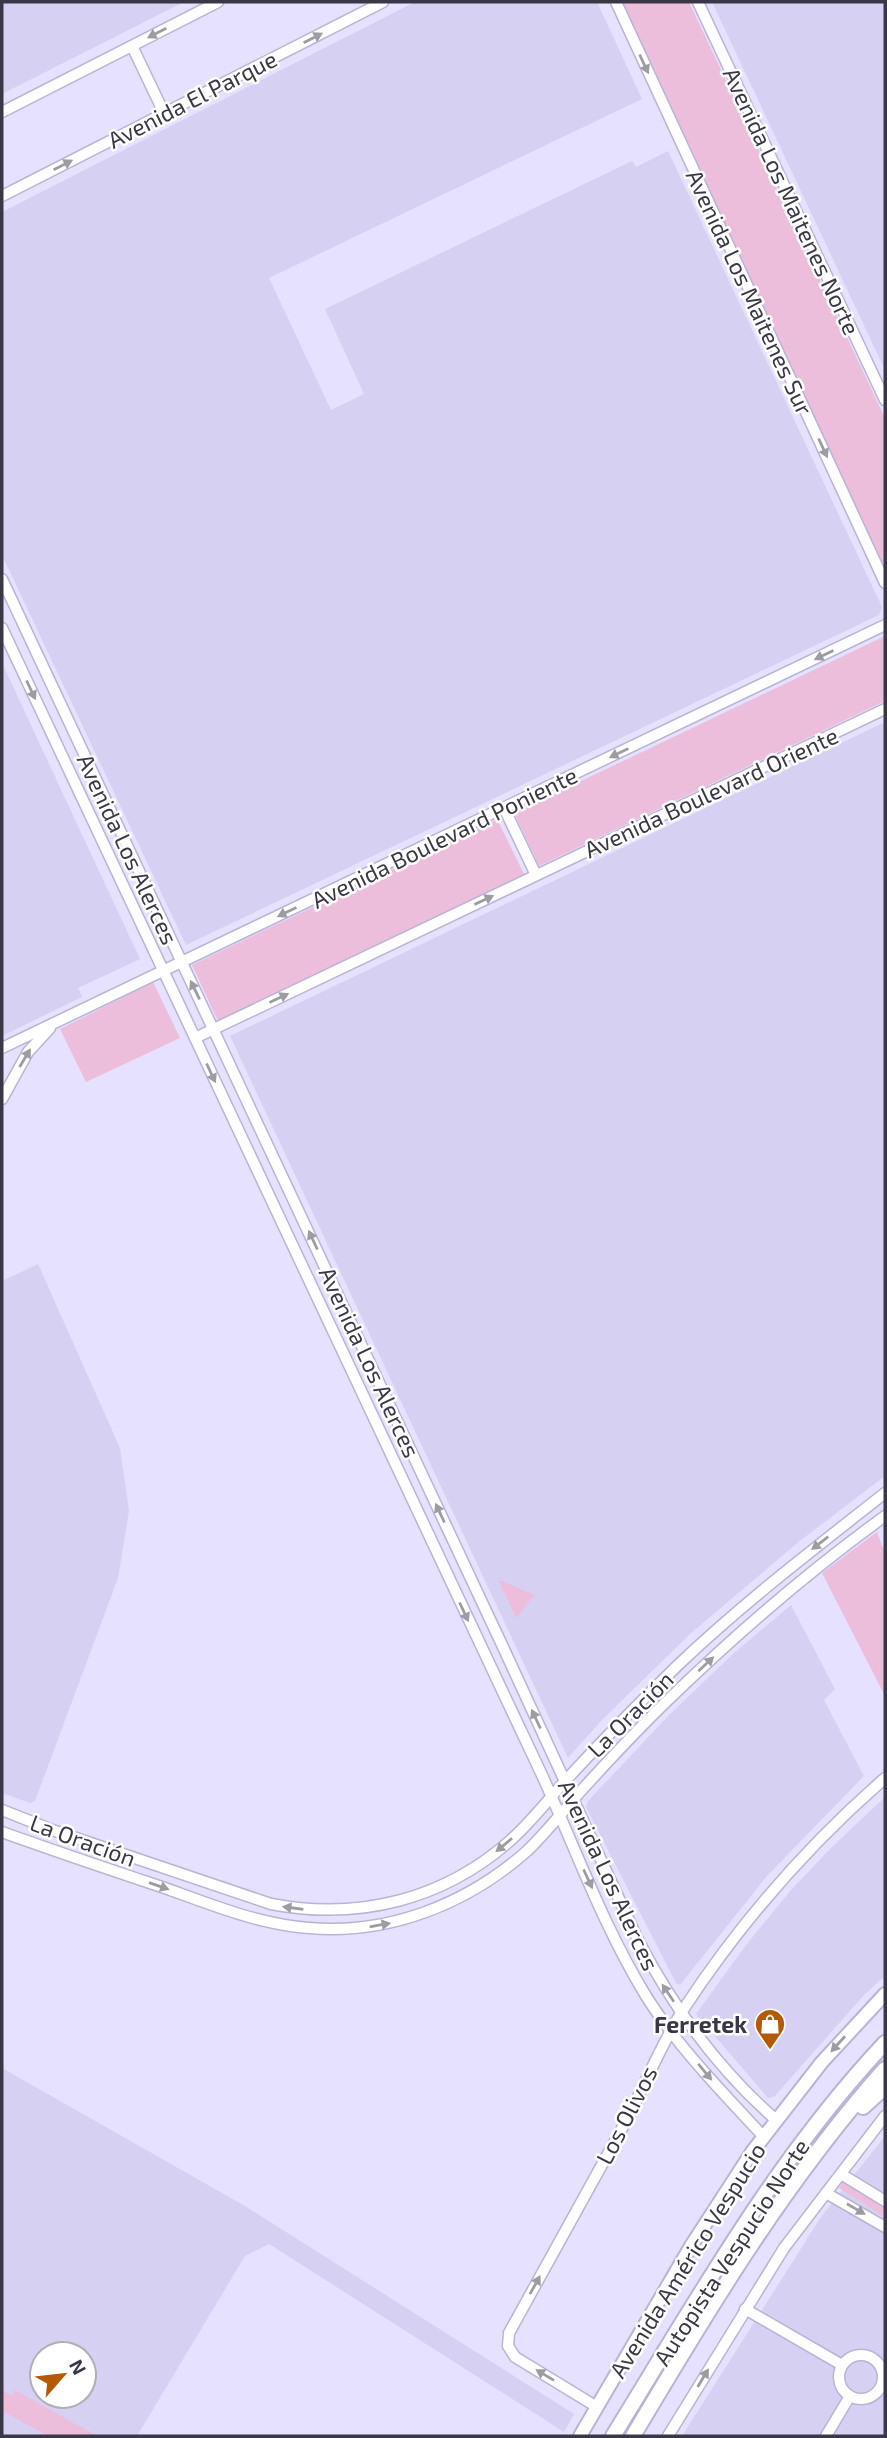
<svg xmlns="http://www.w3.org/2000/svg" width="887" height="2438" font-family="'Exo 2',sans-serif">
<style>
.built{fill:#d6d1f3;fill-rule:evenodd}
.green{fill:#ecbedb}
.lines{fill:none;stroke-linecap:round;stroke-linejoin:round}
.minor-casing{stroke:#b9b4d7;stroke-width:13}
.major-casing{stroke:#b9b4d7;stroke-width:16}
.highway-casing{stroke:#b9b4d7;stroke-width:18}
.minor{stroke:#fff;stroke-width:10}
.major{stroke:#fff;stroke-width:12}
.highway{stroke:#fff;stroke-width:14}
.oneway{fill:#9c9ca3}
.labels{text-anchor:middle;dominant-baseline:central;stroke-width:5;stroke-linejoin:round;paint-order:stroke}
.street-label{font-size:23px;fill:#3a3847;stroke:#fff}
.poi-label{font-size:23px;font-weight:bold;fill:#3a3847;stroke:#fff;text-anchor:end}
</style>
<rect width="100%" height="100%" fill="#e5e1ff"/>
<!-- built -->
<g class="built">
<path d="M2 2H184L2 94Z"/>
<path d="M415 2H597L642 99 269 278 331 410 364 394 325 309 632 161 636 167 668 151 882 607 879 615 186 945 2 555V212Z"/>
<path d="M712 2H885V370Z"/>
<path d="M2 663 140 959 78 988 82 997 2 1036Z"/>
<path d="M885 722V1476L801 1540 690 1634 602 1720 568 1758 230 1036Z"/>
<path d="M38 1264 120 1448 129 1511 118 1578 35 1801 30 1803 2 1793V1281Z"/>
<path d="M791 1605 835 1689 824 1700 864 1776 767 1876 680 1985 676 1983 586 1807 588 1801 670 1714 734 1653Z"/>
<path d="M885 1797V1976L865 1994 774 2097 768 2098 696 2014 746 1945 791 1890 831 1848Z"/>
<path d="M2 2068 245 2206 574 2414 564 2432 269 2244 245 2256 137 2436H2ZM42 2354H84V2396H42Z"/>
<path d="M885 2136V2436H682L821 2217Z"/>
</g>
<!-- green -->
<g class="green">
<path d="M621 2H689L885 418V569Z"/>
<path d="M885 636V701L539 866 514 813Z"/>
<path d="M497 819 524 874 218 1021 192 965Z"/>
<path d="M153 982 180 1038 86 1082 60 1029Z"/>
<path d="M877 1532 885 1554V1696L822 1573Z"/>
<path d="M500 1580 535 1595 516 1618 499 1582Z"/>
<path d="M844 2180 885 2204V2217L839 2188Z"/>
<path d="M2 2390 12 2396 15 2390 97 2436H48L2 2411Z"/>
</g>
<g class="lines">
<!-- minor casing -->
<g class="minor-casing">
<g id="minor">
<path d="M616 2 885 583"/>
<path d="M698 2 885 400"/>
<path d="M132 46 164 113"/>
<path d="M2 112 218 2"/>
<path d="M2 196 383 2"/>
<path d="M2 579 503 1647 638 1940C673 2007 718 2069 775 2119"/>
<path d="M2 628 541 1773C575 1847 603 1926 646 1996 678 2047 722 2092 763 2136"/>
<path d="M504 808 536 875"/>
<path d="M195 1038 885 709"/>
<path d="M2 1048 885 625"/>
<path d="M2 1099 28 1052 50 1028"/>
<path d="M2 1810 55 1831 271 1904C360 1921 445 1899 512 1839 532 1821 548 1800 566 1780 602 1741 639 1703 677 1666 743 1603 814 1549 885 1493"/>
<path d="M2 1832C55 1851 108 1869 162 1887 210 1904 257 1924 309 1928 389 1935 467 1904 527 1851 546 1833 562 1812 580 1792 608 1761 637 1730 668 1700 736 1634 808 1572 885 1516"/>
<path d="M841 2174 885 2201"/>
<path d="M826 2193 885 2227"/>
<path d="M745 2309 842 2365"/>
<circle cx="861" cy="2377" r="22"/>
<path d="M597 2407 515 2357 508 2346 509 2333C548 2263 587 2193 625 2123 645 2085 660 2046 683 2010 740 1923 807 1846 885 1778"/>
<path d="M668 2436 784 2248 885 2116"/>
<path d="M826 2436 850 2396"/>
</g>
</g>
<!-- major casing -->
<g class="major-casing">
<path id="major" d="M580 2436 691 2246 752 2152 822 2062 885 1994"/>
</g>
<!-- highway casing -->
<g class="highway-casing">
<g id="highway">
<path d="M863 2107 885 2087"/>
<path d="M613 2436C697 2300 775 2160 885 2043"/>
<path d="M633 2436C709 2308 786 2180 885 2069"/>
</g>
</g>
<!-- minor -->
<use href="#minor" class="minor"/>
<!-- major -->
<use href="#major" class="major"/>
<!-- highway -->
<use href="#highway" class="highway"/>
</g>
<!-- one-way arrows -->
<defs><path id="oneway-solid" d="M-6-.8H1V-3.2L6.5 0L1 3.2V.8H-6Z" transform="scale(1.75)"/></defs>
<g class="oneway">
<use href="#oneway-solid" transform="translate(157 33) rotate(153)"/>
<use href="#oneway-solid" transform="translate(313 38) rotate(-27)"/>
<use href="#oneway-solid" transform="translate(644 64) rotate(65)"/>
<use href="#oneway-solid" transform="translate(63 165) rotate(-27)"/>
<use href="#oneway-solid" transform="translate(823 448) rotate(65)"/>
<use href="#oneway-solid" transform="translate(824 655) rotate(154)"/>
<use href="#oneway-solid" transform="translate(31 690) rotate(65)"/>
<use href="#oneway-solid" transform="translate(619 753) rotate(154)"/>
<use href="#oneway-solid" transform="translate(484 900) rotate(-25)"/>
<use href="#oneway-solid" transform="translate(287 912) rotate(154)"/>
<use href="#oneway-solid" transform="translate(195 990) rotate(-116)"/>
<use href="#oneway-solid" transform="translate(279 998) rotate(-25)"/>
<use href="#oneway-solid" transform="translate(25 1058) rotate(-59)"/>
<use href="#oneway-solid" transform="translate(211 1073) rotate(65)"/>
<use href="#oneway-solid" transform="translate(313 1240) rotate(-115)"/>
<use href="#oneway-solid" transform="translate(440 1513) rotate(-115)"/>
<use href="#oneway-solid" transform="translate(820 1543) rotate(142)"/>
<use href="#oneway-solid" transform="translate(464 1612) rotate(65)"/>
<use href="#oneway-solid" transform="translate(706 1664) rotate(-43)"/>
<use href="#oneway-solid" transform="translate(536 1719) rotate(-115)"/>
<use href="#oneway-solid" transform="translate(504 1845) rotate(140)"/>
<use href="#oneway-solid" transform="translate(588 1879) rotate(65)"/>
<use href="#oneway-solid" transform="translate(159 1886) rotate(19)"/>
<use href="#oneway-solid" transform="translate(293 1908) rotate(-172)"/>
<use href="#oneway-solid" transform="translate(380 1925) rotate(-10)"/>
<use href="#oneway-solid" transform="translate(668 1993) rotate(-124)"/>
<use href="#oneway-solid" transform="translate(838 2044) rotate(132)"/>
<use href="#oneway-solid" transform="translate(705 2072) rotate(50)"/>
<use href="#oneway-solid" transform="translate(856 2209) rotate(30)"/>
<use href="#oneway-solid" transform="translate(535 2285) rotate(-61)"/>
<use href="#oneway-solid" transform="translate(545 2375) rotate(-149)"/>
<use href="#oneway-solid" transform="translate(703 2378) rotate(-59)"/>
</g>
<!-- icons -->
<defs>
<g id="shop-pin" transform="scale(1.575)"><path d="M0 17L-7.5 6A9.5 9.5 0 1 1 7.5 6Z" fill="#b65903" stroke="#fff"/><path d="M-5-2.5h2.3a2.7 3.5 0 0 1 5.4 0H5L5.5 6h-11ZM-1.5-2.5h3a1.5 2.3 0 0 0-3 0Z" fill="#fff"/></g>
</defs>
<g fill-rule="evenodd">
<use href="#shop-pin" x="770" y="2024"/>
</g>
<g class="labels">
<!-- street labels -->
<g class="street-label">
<text transform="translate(192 99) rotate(-27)">Avenida El Parque</text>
<text transform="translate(792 201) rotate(65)">Avenida Los Maitenes Norte</text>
<text transform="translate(750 292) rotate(65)">Avenida Los Maitenes Sur</text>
<text transform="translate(711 792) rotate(-25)">Avenida Boulevard Oriente</text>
<text transform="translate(444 837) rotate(-26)">Avenida Boulevard Poniente</text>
<text transform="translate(128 849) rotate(65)">Avenida Los Alerces</text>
<text transform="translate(370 1362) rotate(65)">Avenida Los Alerces</text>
<text transform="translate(630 1714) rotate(-45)">La Oración</text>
<text transform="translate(83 1840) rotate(20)">La Oración</text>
<text transform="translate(609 1875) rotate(65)">Avenida Los Alerces</text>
<text transform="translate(626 2115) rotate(-63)">Los Olivos</text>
<text transform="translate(731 2252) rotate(-57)">Autopista Vespucio Norte</text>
<text transform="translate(687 2260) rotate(-58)">Avenida Américo Vespucio</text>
</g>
<!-- poi labels -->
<g class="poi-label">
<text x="747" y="2024">Ferretek</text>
</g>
</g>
<!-- border -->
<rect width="887" height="2438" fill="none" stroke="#3a3847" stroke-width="7"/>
<!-- north arrow -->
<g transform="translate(63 2375) rotate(62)"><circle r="33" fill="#ffffff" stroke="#b0afb5" stroke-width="2"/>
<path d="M0-5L12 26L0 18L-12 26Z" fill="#b65903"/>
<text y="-10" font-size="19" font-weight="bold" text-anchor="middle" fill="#3a3847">N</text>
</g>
</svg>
